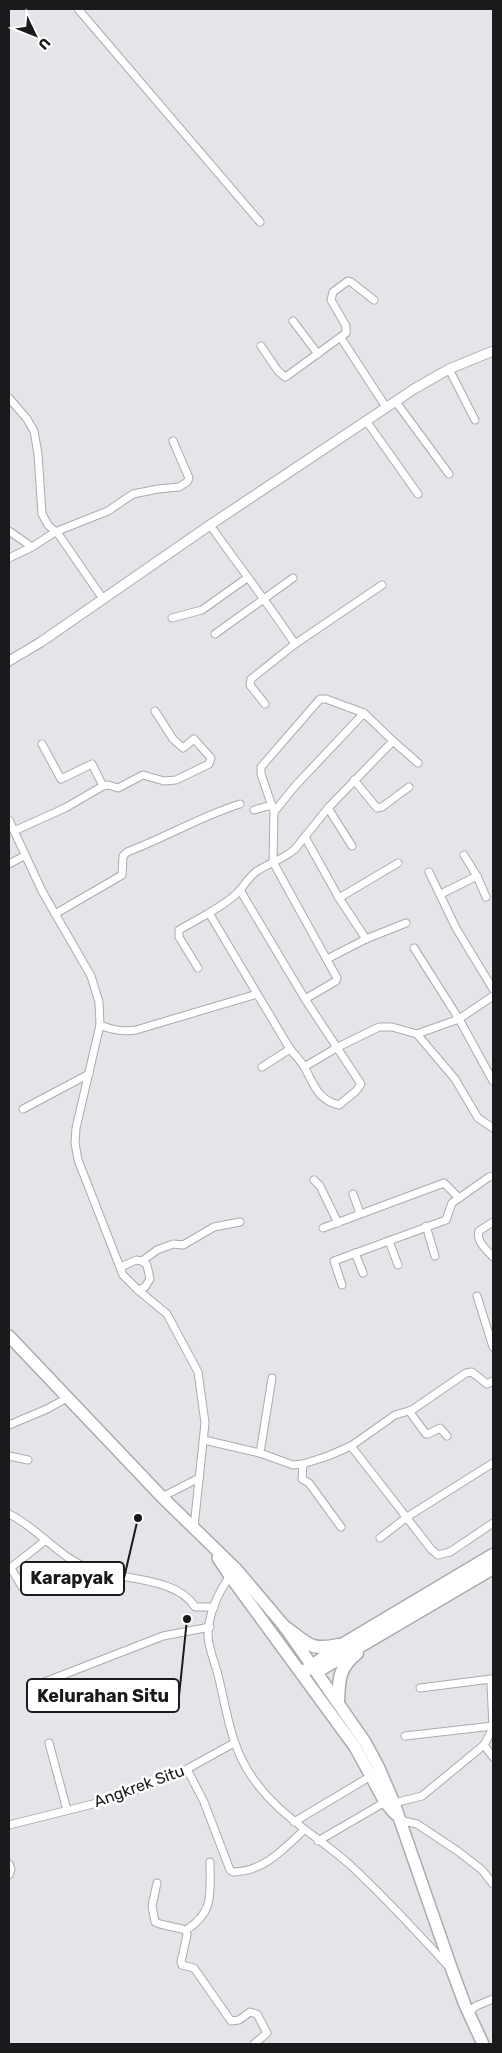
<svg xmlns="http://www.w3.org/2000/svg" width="502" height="2053" font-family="Rubik,sans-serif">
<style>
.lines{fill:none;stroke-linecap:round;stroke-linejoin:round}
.minor-casing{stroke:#ababaf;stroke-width:9}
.tertiary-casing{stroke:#ababaf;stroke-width:11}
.trunk-casing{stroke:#ababaf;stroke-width:14}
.motorway-casing{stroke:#ababaf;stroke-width:15}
.minor{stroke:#fff;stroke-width:7}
.tertiary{stroke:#fff;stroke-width:9}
.trunk{stroke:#fff;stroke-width:11}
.motorway{stroke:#fff;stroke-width:12}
.labels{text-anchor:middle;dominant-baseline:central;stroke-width:5;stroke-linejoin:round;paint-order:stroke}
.street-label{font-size:16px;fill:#1a1a1c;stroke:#fff}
.leader{fill:none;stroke:#1a1a1c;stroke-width:2}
.callout-dot{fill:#1a1a1c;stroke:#fff;stroke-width:2}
.callout{fill:#fff;stroke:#1a1a1c;stroke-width:2}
.callout-label{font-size:18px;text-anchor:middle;font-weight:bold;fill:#1a1a1c}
</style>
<rect width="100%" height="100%" fill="#e4e5e9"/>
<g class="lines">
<!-- minor casing -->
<g class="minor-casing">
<g id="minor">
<path d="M78 9 260 222"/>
<path d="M293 321 318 354"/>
<path d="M341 338 386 407"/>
<path d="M261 346 278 371 285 377 287 376 346 333V326L331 300 333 292 348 281 351 282 374 300"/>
<path d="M449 369 475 420"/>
<path d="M9 398 27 419 34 431 38 454 42 514 48 525 59 535 103 599"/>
<path d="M396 402 449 474"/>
<path d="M367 422 418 494"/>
<path d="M210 525C238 565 268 603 295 644"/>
<path d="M9 531 32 547"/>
<path d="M9 558 32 547 55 532 108 511 133 494 158 489 179 487 187 482 189 478 173 441"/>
<path d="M172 618 202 610 247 578"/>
<path d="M215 634 293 578"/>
<path d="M265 704 250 685 251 679 295 644 382 585"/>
<path d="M393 741 418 763"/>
<path d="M42 744 61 779 92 764 103 786"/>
<path d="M354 780 377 808 382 807 409 787"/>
<path d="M328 808 352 846"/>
<path d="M254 810 272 805"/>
<path d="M274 812 261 774V767L320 699H326L364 713 393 741 328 808 295 849C284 859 269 863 257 871 250 876 246 882 241 889 234 898 219 907 209 913L290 1049C295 1055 301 1061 305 1068 314 1085 318 1100 339 1105L356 1091 361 1084 305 999 336 981 337 978 273 862 274 812 296 785 364 713"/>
<path d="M9 820 42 891 91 976 99 1002 100 1025 76 1128 75 1143 78 1160 123 1275 138 1290 167 1314 198 1372 205 1423 194 1527"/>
<path d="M14 831 65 808 103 786 108 785 118 788 143 775 164 781 176 780 209 764 211 758 194 739 183 748 173 739 155 711"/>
<path d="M305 837 339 898 366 939"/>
<path d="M464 855 477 876 486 897"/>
<path d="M9 864 24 856"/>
<path d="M429 872 456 928 493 989"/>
<path d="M240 890 305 999"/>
<path d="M441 894 477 876"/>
<path d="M339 898 398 863"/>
<path d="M55 914 122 875 123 856 127 852C165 838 201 816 240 804"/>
<path d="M414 948 459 1019 493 1081"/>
<path d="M327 959 366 939 406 923"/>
<path d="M198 968 179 937V930L209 913"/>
<path d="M100 1025C113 1030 122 1032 136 1030L257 994"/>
<path d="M417 1034 455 1079 478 1118 493 1128"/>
<path d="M262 1067 290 1049"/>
<path d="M304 1067 338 1047 379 1027H392L417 1034 459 1019 493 996"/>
<path d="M23 1109 89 1074"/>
<path d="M314 1180 320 1186 338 1223"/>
<path d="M353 1194 360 1213"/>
<path d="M493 1222 479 1231C476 1242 487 1250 493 1257"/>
<path d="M426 1226 435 1256"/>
<path d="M323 1228 444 1183 459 1198"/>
<path d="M389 1241 398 1265"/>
<path d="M355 1253 363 1273"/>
<path d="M121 1267 136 1260 142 1261 157 1250 173 1244 183 1245 214 1227 240 1222"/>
<path d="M342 1285 334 1261 446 1220 452 1203 489 1177 493 1176"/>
<path d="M138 1290 145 1287 150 1279 147 1265 142 1261"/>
<path d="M477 1296 493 1347"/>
<path d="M409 1411 426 1434H428L440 1428 447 1436"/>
<path d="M9 1425 47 1409 67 1398"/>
<path d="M204 1440 260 1453 293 1465 303 1464 328 1456 351 1446 395 1415 412 1410 466 1373 472 1372 487 1384 493 1381"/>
<path d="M351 1446 431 1549 438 1555 450 1552 493 1523"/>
<path d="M260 1453 272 1378"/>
<path d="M9 1456 28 1460"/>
<path d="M303 1464 302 1479 309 1483 341 1527"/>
<path d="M162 1497 199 1478"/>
<path d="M9 1514C37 1527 60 1559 91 1569 122 1580 177 1577 195 1607H214"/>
<path d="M380 1538 407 1517 493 1463"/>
<path d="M11 1568 22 1587"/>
<path d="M9 1569 46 1540"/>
<path d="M231 1575C219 1590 208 1615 208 1635 208 1647 215 1663 218 1675 226 1707 230 1741 247 1769 272 1812 314 1833 349 1864 384 1896 416 1931 447 1965"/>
<path d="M420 1688 491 1679"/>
<path d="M40 1702 37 1688 42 1683 163 1636 210 1627"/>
<path d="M405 1736 493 1726"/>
<path d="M49 1743 67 1810"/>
<path d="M484 1745 493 1757"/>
<path d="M187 1769 204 1802 230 1870 233 1872C263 1872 284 1849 304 1830"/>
<path d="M394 1803 422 1796 484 1745 493 1728 491 1684V1679L493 1680"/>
<path d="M399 1820 417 1824 459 1852 482 1870 493 1884"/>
<path d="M294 1822 371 1776"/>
<path d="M9 1825 117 1798 187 1769 234 1743"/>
<path d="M318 1841 385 1802"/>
<path d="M9 1864 11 1869 9 1875"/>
<path d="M157 1883 152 1906 155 1922 160 1924 186 1930 187 1935 181 1962 182 1965 194 1968 231 2021 239 2020 250 2012 257 2014 267 2033 254 2044"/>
<path d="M186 1930C215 1912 210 1892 210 1862"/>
<path d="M469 2012 476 2006 493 1999"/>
</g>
</g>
<!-- tertiary casing -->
<g class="tertiary-casing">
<path id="tertiary" d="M9 661 41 642 210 525 414 389 449 369 493 351"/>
</g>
<!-- trunk casing -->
<g class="trunk-casing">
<g id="trunk">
<path d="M9 1336 162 1497 237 1570 285 1627 365 1742 378 1766 394 1803 452 1970 465 2005 483 2044"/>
<path d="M218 1558 230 1576 355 1747 385 1802 395 1814"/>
</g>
</g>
<!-- motorway casing -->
<g class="motorway-casing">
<g id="motorway">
<path d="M285 1627C308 1644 310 1651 339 1645"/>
<path d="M321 1669 493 1568"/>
<path d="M302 1673 342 1645 493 1555"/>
<path d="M338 1702C339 1680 338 1668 357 1653"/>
</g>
</g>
<!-- minor -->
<use href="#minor" class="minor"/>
<!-- tertiary -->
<use href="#tertiary" class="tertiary"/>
<!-- trunk -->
<use href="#trunk" class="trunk"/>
<!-- motorway -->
<use href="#motorway" class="motorway"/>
</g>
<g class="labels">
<!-- street labels -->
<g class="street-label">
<text transform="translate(139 1786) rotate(-20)">Angkrek Situ</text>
</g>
</g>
<!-- callouts -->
<path class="leader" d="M138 1518L124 1578M187 1619L179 1696"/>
<g class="callout-dot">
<circle cx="138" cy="1518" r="5"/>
<circle cx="187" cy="1619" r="5"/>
</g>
<g class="callout">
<rect x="21" y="1562" width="103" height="33" rx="5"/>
<rect x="27" y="1679" width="152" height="33" rx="5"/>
</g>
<g class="callout-label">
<text x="72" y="1584">Karapyak</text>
<text x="103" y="1702">Kelurahan Situ</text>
</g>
<!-- border -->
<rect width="502" height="2053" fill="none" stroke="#1a1a1c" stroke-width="20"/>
<!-- north arrow -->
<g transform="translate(35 35) rotate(133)" stroke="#ffffff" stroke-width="4" paint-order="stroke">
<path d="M0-4L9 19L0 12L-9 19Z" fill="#1a1a1c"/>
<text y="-8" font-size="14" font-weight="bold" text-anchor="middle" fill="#1a1a1c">U</text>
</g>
</svg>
